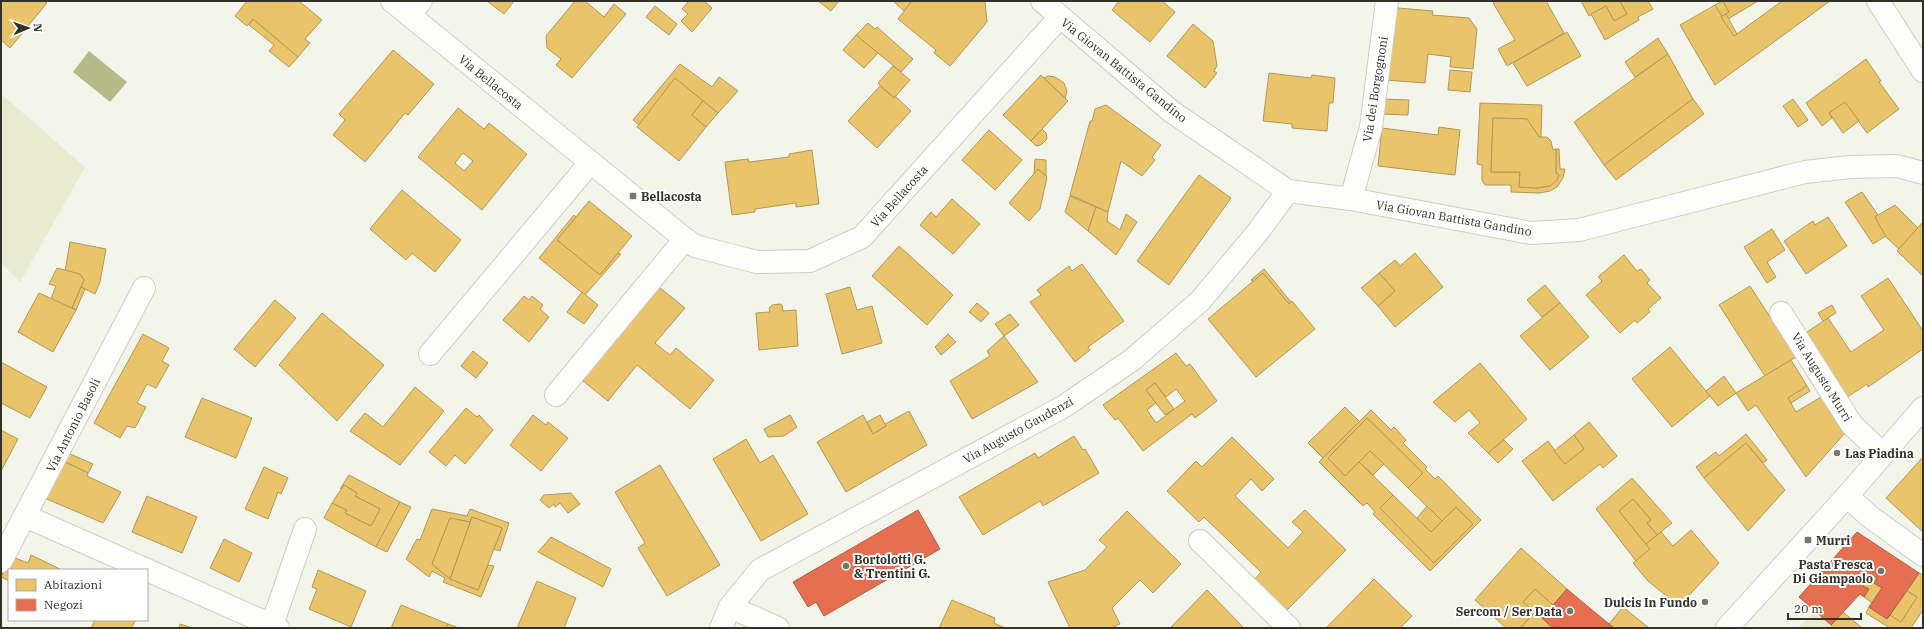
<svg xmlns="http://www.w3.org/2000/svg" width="1924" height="629" font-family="'IBM Plex Serif',serif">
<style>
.green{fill:#e8ebd0}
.water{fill:#b6ba89}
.homes{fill:#e9c46a;stroke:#b29857;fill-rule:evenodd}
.shops{fill:#e76f51;stroke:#b15d46}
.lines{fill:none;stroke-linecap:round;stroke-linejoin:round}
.minor-casing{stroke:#cecec6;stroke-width:24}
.tertiary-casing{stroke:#cecec6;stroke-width:24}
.primary-casing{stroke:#cecec6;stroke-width:24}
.minor{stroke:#fdfefc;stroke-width:22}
.tertiary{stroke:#fdfefc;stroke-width:22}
.primary{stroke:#fdfefc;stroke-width:22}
.poi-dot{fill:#76766e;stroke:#fff;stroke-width:1.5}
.labels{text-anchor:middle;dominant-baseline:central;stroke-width:4;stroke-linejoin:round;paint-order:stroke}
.street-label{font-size:12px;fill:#32322b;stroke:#fff}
.poi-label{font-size:12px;font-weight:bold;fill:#32322b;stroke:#fff;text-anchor:start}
</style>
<rect width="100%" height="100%" fill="#f4f5ea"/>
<!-- green -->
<g class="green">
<path d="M1 94 85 167 20 282 1 263Z"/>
<path d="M1815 611 1833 628H1798Z"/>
</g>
<!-- water -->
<path class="water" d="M89 51 127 82 110 102 73 72Z"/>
<!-- homes -->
<g class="homes">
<path d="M1 1H44L47 3 10 48 1 40Z"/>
<path d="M247 1H299L322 20 305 39 310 43 298 57 253 19 247 26 235 16Z"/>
<path d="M487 1H514L504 14Z"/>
<path d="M575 1H585L604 17 614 4 626 14 572 78 556 65 561 59 547 48 546 36Z"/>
<path d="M689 1H704L712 8 692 32 681 21 688 14 682 9Z"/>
<path d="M818 1H839L831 11Z"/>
<path d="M893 1H912L904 11Z"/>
<path d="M912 1H985L987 22 950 66 934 53 936 50 898 19Z"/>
<path d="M1119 1H1162L1175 12 1150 42 1112 10Z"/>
<path d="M1496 1H1546L1564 33 1507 66 1498 49 1515 40 1493 3Z"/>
<path d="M1581 1H1620L1627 14 1614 21 1606 6 1589 16Z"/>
<path d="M1620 1H1648L1653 9 1638 17 1639 20 1605 40 1591 14 1606 6 1614 21 1627 14Z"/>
<path d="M1723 1 1729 12 1721 17 1715 5Z"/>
<path d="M1723 1H1758L1728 19 1726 14 1729 12Z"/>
<path d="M1782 1H1830L1715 85 1680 25 1715 5 1734 36Z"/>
<path d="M655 6 677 24 669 35 646 17Z"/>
<path d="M1398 8 1433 11 1432 15 1469 18 1477 29 1473 69 1450 67 1451 57 1428 54 1425 83 1385 80 1392 14Z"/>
<path d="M1726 14 1737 34 1734 36 1721 17Z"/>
<path d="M253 19 298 57 289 67 269 51 274 45 249 25Z"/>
<path d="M868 23 875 29 877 27 913 59 901 72 856 35Z"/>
<path d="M1193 24 1213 41 1217 66 1214 71 1217 73 1205 88 1167 56Z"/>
<path d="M1567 32 1581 56 1527 86 1513 63Z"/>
<path d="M856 35 878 53 864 68 843 50Z"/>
<path d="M1658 38 1668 54 1635 77 1625 62Z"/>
<path d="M393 50 434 84 408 115 405 113 365 162 333 135 345 120 339 114Z"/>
<path d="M1668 54 1693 99 1604 165 1574 122Z"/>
<path d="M1866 59 1881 81 1879 82 1899 109 1867 133 1845 102 1829 113 1832 118 1822 126 1806 103Z"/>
<path d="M680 64 712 87 719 77 738 91 718 113 675 78 639 125 633 120Z"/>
<path d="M893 66 910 80 894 98 878 83Z"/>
<path d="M1450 70 1472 72 1470 92 1448 90Z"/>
<path d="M1269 73 1311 78 1312 75 1335 78 1333 103H1329L1327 131 1292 128V124L1263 121Z"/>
<path d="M1041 75 1068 101 1031 141 1003 115Z"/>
<path d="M1048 76 1055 77 1064 83 1067 91 1065 98 1044 78Z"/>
<path d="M675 78 703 101 692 115 706 127 679 161 637 127Z"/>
<path d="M880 86 894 98 895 96 911 111 877 148 848 121Z"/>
<path d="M1380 99 1409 100 1408 115 1379 114Z"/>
<path d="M1693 99 1704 114 1616 180 1604 165Z"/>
<path d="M1793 99 1808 120 1798 127 1783 106Z"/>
<path d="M703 101 718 113 706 127 692 115Z"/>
<path d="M1845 102 1859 121 1843 133 1829 113Z"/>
<path d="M1480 103 1542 105 1541 137H1539L1527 119 1493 118 1491 172H1520L1519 187 1537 188 1550 186 1559 175 1556 173V149H1559L1560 169H1565L1563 178 1557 187 1550 191 1539 193 1511 192V185H1485L1482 180V165L1477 164Z"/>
<path d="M1106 105 1161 145 1152 157 1155 160 1142 176 1121 161 1108 212 1070 195 1090 121H1092L1095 109Z"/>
<path d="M458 108 484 129 489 123 527 154 482 210 418 157ZM463 153 473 161 464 171 455 163Z"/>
<path d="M1493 118 1527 119 1539 137H1547L1551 141 1553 150 1556 149V173L1559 175 1557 180 1550 186 1537 188 1519 187 1520 172H1491Z"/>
<path d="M1439 127 1460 130 1455 175 1378 166 1382 128 1438 135Z"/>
<path d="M1042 129 1046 133 1047 139 1041 145 1036 146 1031 141Z"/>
<path d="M989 130 1022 160 995 190 962 160Z"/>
<path d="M812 150 819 204 796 207V203L755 209V212L732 215 725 162 748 159 749 162 789 157V154Z"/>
<path d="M1035 159 1046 160V177L1038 169 1034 174Z"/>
<path d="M1038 169 1047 177 1040 209 1029 221 1009 203Z"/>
<path d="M1199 175 1231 198 1169 285 1137 261Z"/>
<path d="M402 190 461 240 435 272 412 253 406 260 370 229Z"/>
<path d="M1862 192 1878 215 1875 217 1886 236 1873 244 1845 202Z"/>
<path d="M1070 196 1096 207 1088 231 1065 212Z"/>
<path d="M952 199 980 224 953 254 920 225 931 212 936 217Z"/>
<path d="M589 201 632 236 600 275 557 240Z"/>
<path d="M1895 205 1918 228 1899 249 1886 237 1875 217Z"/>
<path d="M1096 207 1108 212 1107 221 1120 230 1126 214 1137 222 1116 255 1088 231Z"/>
<path d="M574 215 576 217 557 240 600 275 618 253 621 254 585 295 539 258Z"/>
<path d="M1828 217 1847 246 1806 274 1784 241 1813 221 1815 225Z"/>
<path d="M1923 222V276L1897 251Z"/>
<path d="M1772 229 1785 250 1767 262 1776 277 1767 283 1744 247Z"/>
<path d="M70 242 106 249 100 282 95 294 81 287 84 280 80 274 65 271Z"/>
<path d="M899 246 953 295 927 325 872 276Z"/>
<path d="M1415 253 1443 287 1395 327 1378 306 1395 291 1379 273 1395 260 1400 266Z"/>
<path d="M1624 255 1637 271 1641 269 1650 280 1647 283 1661 298 1648 309 1650 312 1637 323 1635 320 1620 333 1586 295 1602 281 1598 277Z"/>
<path d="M1082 264 1124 321 1088 347 1090 350 1075 362 1030 302 1041 295 1037 290 1069 266 1072 271Z"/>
<path d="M57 268 80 274 84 280 72 308 51 299 56 286 49 284Z"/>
<path d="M1264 269 1291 302 1289 304 1263 273 1253 282 1251 280Z"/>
<path d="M1263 273 1289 304 1292 301 1315 329 1256 377 1208 319Z"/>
<path d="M1379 273 1395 291 1378 306 1361 288Z"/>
<path d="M1888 278 1923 331V349L1868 387 1867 384 1843 400 1801 336 1828 318 1851 352 1884 330 1861 296Z"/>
<path d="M654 283 685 308 655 343 670 355 676 348 714 380 690 409 637 365 608 401 578 377Z"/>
<path d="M1545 285 1560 303 1542 317 1527 300Z"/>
<path d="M1750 286 1796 357 1765 376 1719 305Z"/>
<path d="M81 287 85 289 76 310 72 308Z"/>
<path d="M850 287 857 310 872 306 882 343 842 354 826 294Z"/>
<path d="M582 292 598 305 584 324 567 312Z"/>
<path d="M39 293 76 310 53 352 18 332Z"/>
<path d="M524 296 529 300 532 296 543 305 540 309 549 317 529 342 503 320Z"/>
<path d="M275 300 296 318 255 367 234 349Z"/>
<path d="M977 303 989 313 981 322 969 312Z"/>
<path d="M1560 303 1589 337 1550 370 1520 336Z"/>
<path d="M780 304 782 305 783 311 796 310 798 346 759 350 756 313 770 312 769 308 772 305Z"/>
<path d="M1832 305 1836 313 1823 321 1818 313Z"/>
<path d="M322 313 384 365 337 421 279 365Z"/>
<path d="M1010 314 1019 325 1004 336 995 324Z"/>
<path d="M143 334 169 348 162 361 169 365 156 388 147 384 137 403 146 407 135 428 127 426 120 438 94 423Z"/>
<path d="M948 334 956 342 941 355 935 347Z"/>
<path d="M1004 336 1038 382 972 419 950 381 990 356 987 351Z"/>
<path d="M1670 347 1710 396 1672 427 1632 379Z"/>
<path d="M473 351 488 363 476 378 461 366Z"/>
<path d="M1176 353 1186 366 1190 364 1217 401 1195 418 1192 414 1143 451 1118 418 1115 420 1103 405ZM1155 383 1166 397 1176 389 1185 401 1156 423 1147 410 1156 403 1146 390Z"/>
<path d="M1791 360 1807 386 1788 398 1796 412 1821 397 1844 434 1806 477 1756 405 1748 411 1736 393Z"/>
<path d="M1 362 47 387 30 418 1 403Z"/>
<path d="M1480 363 1527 419 1488 453 1468 433 1480 423 1469 410 1455 422 1433 402Z"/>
<path d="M1724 376 1736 393 1718 406 1706 391Z"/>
<path d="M1155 383 1174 409 1165 415 1146 390Z"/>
<path d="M1807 386 1810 391 1791 403 1788 398Z"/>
<path d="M415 387 444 411 400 465 350 431 365 413 383 427Z"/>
<path d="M202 398 252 418 236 458 185 437Z"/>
<path d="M1345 407 1360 422 1323 458 1308 443Z"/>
<path d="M466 408 477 417 479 415 493 430 465 464 455 455 446 466 429 452Z"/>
<path d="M1371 410 1391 430 1394 427 1406 440 1403 443 1427 467 1425 469 1435 479 1438 476 1481 520 1430 571 1373 514 1375 512 1367 503 1363 506 1319 462ZM1367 418 1423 473 1408 488 1442 521 1456 507 1473 524 1434 563 1380 508 1393 495 1359 462 1345 476 1328 458Z"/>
<path d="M909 411 927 445 846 492 817 442 863 415 873 434 886 426 885 424Z"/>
<path d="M533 415 546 425 548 422 568 438 541 471 510 445Z"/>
<path d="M790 415 797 427 784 436 768 437 764 429Z"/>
<path d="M880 415 886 426 873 434 867 422Z"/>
<path d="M1367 418 1423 473 1408 488 1370 451 1345 476 1328 458Z"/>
<path d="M1589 422 1617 456 1603 468 1600 464 1553 501 1522 461 1548 441 1565 464 1584 449 1574 435Z"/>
<path d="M1 430 18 439 1 471Z"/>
<path d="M1746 434 1767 460 1763 463 1746 443 1704 478 1696 467 1716 452 1719 456Z"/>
<path d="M1574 435 1584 449 1565 464 1554 451Z"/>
<path d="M1074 436 1083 450 1085 449 1099 473 1043 506 1040 501 983 535 959 497 1035 453 1038 458Z"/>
<path d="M1232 437 1274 479 1262 491 1251 479 1235 496 1288 548 1303 532 1292 522 1305 510 1346 550 1287 610 1255 579 1261 572 1204 517 1199 522 1167 491 1196 461 1202 467Z"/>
<path d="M746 439 760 463 773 455 808 514 761 541 713 459Z"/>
<path d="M1504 440 1513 449 1498 463 1488 453Z"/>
<path d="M1746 443 1785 490 1748 531 1704 478Z"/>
<path d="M1370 451 1384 464 1373 475 1359 462Z"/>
<path d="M66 452 93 464 88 473 61 460Z"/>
<path d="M1923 457V532L1886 498Z"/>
<path d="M61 460 88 473 87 476 121 492 103 523 42 497Z"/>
<path d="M660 465 720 565 667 596 638 548 645 543 615 492Z"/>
<path d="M264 467 288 478 281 494 278 492 268 519 245 509Z"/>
<path d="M349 475 400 502 376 547 324 518 332 503 347 510 345 513 371 526 380 509 355 496 357 493 344 485 340 489Z"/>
<path d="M1632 478 1672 523 1657 535 1647 523 1651 520 1633 499 1619 511 1650 549 1636 561 1596 509Z"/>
<path d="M344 485 357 493 355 496 380 509 371 526 345 513 347 510 332 503Z"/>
<path d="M571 493 580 504 568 513 560 503 555 507 554 504 549 508 540 500 544 495Z"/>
<path d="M1393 495 1431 532 1456 507 1473 524 1434 563 1380 508Z"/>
<path d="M147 496 197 517 182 553 132 532Z"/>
<path d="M1633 499 1651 520 1647 523 1657 535 1646 544 1619 511Z"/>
<path d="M400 502 411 507 387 552 376 547Z"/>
<path d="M1427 506 1442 521 1431 532 1417 518Z"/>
<path d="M432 509 467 516 470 509 509 523 500 551 494 549 502 528 472 517 470 522 450 518 432 564 450 579 478 590 488 565 494 566 481 597 443 582 445 578 432 571 429 577 406 559 417 539 420 540Z"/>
<path d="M1127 511 1181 564 1153 593 1140 580 1112 608 1120 624 1111 628H1070L1048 582 1085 570 1107 547 1099 540Z"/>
<path d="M472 517 502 528 478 590 450 579Z"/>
<path d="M450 518 470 522 450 579 432 564Z"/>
<path d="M1691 530 1719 563 1679 606 1648 581 1633 563 1650 549 1646 544 1661 532 1673 546Z"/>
<path d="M551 537 611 569 603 587 538 552Z"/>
<path d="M224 539 252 553 239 582 210 568Z"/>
<path d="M1521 548 1567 589 1553 605 1535 589 1523 602 1535 612 1520 628H1506L1475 600Z"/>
<path d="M31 555 62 570H9V581L1 577 10 556 28 563Z"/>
<path d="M318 570 366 591 351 627 309 609 317 589 312 587Z"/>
<path d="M1919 573 1923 575V610L1911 628H1890L1866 613 1869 607 1887 619 1890 615 1901 622 1917 597 1907 591Z"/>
<path d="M1871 574 1877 578 1874 583 1882 588 1872 603 1864 597 1869 589 1863 586Z"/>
<path d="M1374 579 1412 616 1400 628H1326Z"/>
<path d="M537 581 576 598 564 628H517Z"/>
<path d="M1535 589 1553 605 1542 618 1523 602Z"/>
<path d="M1207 590 1244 628H1170Z"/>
<path d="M1907 591 1917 597 1901 622 1890 615Z"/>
<path d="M952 600 995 618 994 623 1005 628H939Z"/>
<path d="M401 605 448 624 446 628H391Z"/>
<path d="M1623 607 1649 628H1614L1609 624Z"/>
<path d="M1535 612 1553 628 1555 626 1557 628H1520Z"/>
<path d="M1843 612 1862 628H1833L1831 625Z"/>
<path d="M95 620H136L131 628H91Z"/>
<path d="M180 624 192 628H179Z"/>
<path d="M448 624 459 628H446Z"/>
</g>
<!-- shops -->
<g class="shops">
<path d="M918 510 940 549 824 616 816 602 808 607 793 582Z"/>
<path d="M1857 532 1919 573 1887 619 1869 607 1882 588 1874 583 1877 578 1871 574 1863 586 1869 589 1864 597 1860 594 1831 625 1799 597Z"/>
<path d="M1567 589 1580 600 1614 628H1557L1555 626 1553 628 1542 618Z"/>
</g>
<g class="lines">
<!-- minor casing -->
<g class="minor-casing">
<g id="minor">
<path d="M392 1 685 239 695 246 757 262 810 261 862 237 1060 17"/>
<path d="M1878 1 1923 71"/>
<path d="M409 15 421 1"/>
<path d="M1351 199 1371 127 1387 1"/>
<path d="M1781 313 1852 425 1883 454"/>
<path d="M430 354 590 163"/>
<path d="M556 395 685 239"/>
<path d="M1847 496 1869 516 1923 555"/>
<path d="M25 516 147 570"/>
<path d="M1200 541 1289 628"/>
<path d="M1 561 144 288"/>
<path d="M147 570 278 628"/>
<path d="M730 607 778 628"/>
<path d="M271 628 305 529"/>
<path d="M721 628 730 607 760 570 1063 407 1132 360 1200 301 1257 233 1288 191"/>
</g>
</g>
<!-- tertiary casing -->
<g class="tertiary-casing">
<path id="tertiary" d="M1042 1 1172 112 1288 191 1351 199 1531 233 1579 230 1805 172 1850 167 1897 166 1923 173"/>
</g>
<!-- primary casing -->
<g class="primary-casing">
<path id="primary" d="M1727 628 1847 496 1923 408"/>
</g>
<!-- minor -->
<use href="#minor" class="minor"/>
<!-- tertiary -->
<use href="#tertiary" class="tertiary"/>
<!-- primary -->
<use href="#primary" class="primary"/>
</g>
<!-- markers -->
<g class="poi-dot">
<rect x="629" y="192" width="8" height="8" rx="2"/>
<circle cx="1837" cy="453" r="4"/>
<rect x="1804" y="536" width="8" height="8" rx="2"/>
<circle cx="846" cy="566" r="4"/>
<circle cx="1881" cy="571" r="4"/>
<circle cx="1705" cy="602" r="4"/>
<circle cx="1570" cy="611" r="4"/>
</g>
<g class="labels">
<!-- street labels -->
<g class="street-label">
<text transform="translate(1124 70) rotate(39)">Via Giovan Battista Gandino</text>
<text transform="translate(491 82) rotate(39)">Via Bellacosta</text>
<text transform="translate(1375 89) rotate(-81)">Via dei Borgognoni</text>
<text transform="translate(899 196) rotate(-48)">Via Bellacosta</text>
<text transform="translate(1454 218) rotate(10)">Via Giovan Battista Gandino</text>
<text transform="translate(1822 377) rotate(58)">Via Augusto Murri</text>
<text transform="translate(73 425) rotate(-63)">Via Antonio Basoli</text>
<text transform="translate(1018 430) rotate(-29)">Via Augusto Gaudenzi</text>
</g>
<!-- poi labels -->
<g class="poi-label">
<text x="641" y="196">Bellacosta</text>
<text x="1845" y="453">Las Piadina</text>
<text x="1816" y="540">Murri</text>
<text x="854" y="559">Bortolotti G.<tspan x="854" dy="14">&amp; Trentini G.</tspan></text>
<text x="1873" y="564" text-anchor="end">Pasta Fresca<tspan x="1873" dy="14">Di Giampaolo</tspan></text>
<text x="1697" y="602" text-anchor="end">Dulcis In Fundo</text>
<text x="1562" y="611" text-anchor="end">Sercom / Ser Data</text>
</g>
</g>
<!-- border -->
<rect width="1924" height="629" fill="none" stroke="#32322b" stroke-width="4"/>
<!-- legend -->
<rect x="8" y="569" width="140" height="52" fill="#ffffff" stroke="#adadaa"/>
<rect x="16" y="579" width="20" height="12" fill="#e9c46a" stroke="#adadaa"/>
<text x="44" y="589" font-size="12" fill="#32322b">Abitazioni</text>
<rect x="16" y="599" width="20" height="12" fill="#e76f51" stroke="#adadaa"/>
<text x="44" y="609" font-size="12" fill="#32322b">Negozi</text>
<!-- north arrow -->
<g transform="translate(28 28) rotate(88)" stroke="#ffffff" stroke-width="3" paint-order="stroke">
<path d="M0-3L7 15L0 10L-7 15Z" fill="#32322b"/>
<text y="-6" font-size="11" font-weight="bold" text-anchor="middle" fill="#32322b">N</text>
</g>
<!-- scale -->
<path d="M1788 613v6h73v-6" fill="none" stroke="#32322b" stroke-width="2"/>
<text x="1794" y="613" font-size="12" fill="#32322b" stroke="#ffffff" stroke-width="3" paint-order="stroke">20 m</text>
</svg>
